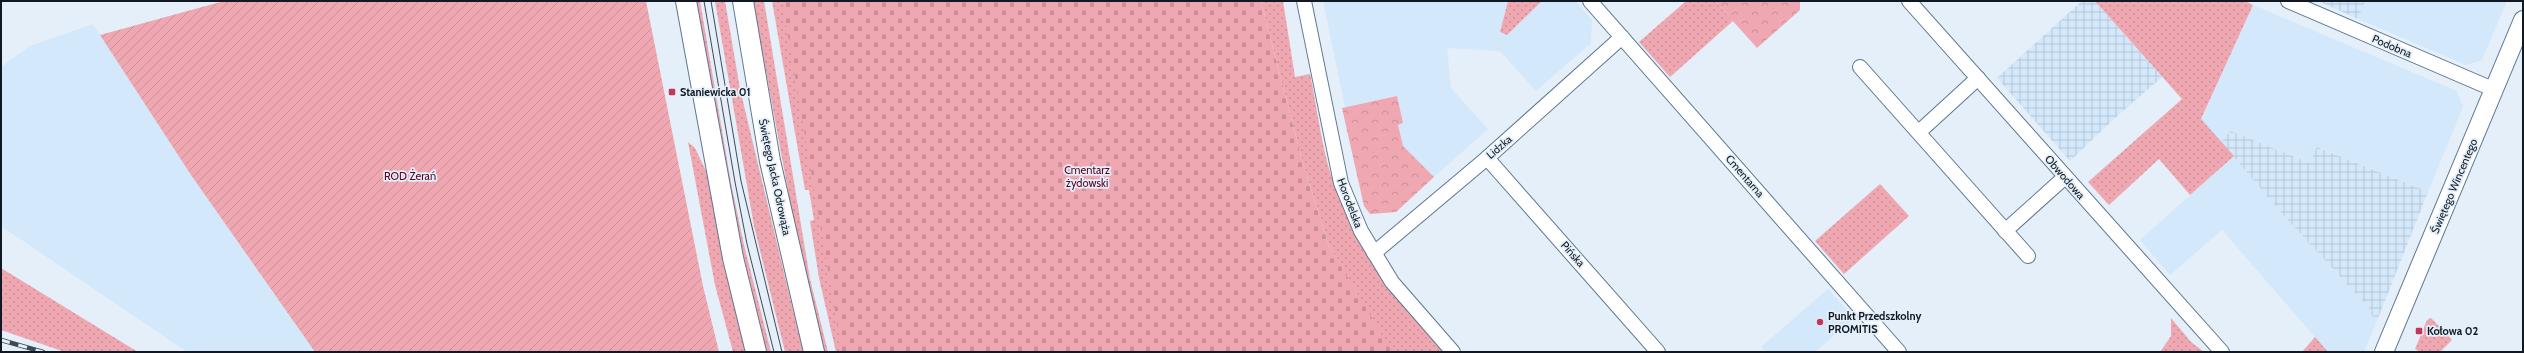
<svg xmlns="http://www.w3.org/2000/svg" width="2524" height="353" font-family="Cabin,sans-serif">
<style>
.built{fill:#d4e8fb}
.industrial{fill:url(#industrial-grid)}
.grass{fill:url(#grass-dots)}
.forest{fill:url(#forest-crowns)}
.cemetery{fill:url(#cemetery-stones)}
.garden{fill:url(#garden-furrows)}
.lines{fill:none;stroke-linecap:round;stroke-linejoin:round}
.minor-casing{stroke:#5e778e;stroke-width:16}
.tertiary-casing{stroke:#5e778e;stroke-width:20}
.secondary-casing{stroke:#5e778e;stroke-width:22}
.minor{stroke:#fff;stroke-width:14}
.tertiary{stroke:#fff;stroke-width:18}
.secondary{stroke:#fff;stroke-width:20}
.tram{stroke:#404a54;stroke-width:1}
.rail-casing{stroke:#404a54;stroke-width:4.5}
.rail{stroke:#e4eff9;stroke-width:3;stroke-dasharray:9;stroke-linecap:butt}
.poi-dot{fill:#c5365d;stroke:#e4eff9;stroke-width:1.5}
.labels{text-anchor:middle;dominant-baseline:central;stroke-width:3.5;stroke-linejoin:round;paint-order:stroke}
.street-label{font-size:11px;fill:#101923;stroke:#e4eff9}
.poi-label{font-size:11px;font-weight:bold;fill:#101923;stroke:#e4eff9;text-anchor:start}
.park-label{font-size:11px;fill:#59001f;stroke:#e4eff9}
</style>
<defs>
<pattern id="industrial-grid" width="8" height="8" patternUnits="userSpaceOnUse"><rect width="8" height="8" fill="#d4e8fb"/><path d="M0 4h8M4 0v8" fill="none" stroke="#b5c6d7"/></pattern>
<pattern id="grass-dots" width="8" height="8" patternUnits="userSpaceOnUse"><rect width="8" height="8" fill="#efa7b2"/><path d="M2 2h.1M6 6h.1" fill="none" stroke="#cc8f99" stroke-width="1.8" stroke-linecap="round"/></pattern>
<pattern id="forest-crowns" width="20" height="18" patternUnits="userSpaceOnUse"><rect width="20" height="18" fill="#efa7b2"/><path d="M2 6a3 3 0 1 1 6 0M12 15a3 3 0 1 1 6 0" fill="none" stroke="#cc8f99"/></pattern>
<pattern id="cemetery-stones" width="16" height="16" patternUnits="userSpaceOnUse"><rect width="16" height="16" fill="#efa7b2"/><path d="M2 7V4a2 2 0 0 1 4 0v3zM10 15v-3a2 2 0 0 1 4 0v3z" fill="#cc8f99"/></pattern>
<pattern id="garden-furrows" width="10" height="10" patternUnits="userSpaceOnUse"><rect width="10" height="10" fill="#efa7b2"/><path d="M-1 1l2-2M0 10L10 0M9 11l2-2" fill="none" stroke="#cc8f99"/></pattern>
</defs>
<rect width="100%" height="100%" fill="#e4eff9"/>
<!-- built -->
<g class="built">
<path d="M1323 1H1508L1500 32 1507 35 1542 1H1576L1592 20 1591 43 1536 91 1500 51 1447 48 1451 88 1488 129 1434 177 1403 146 1398 125 1403 123 1397 96 1345 107Z"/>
<path d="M2365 1H2507L2482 60 2466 65 2358 19Z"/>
<path d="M2253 5 2457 91 2463 107 2428 192 2318 147 2311 163 2231 131 2221 142 2201 120Z"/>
<path d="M93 24 191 175 315 352H187L1 226V67L30 46Z"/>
<path d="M2234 156 2285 217 2372 311 2370 313 2377 321 2364 352H2328L2222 230 2170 275 2140 240Z"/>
<path d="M1828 289 1854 318 1815 352H1766L1761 347Z"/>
</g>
<!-- industrial -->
<g class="industrial">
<path d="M2082 1H2095L2162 77 2116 117 2070 161 1997 78Z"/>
<path d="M2318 1H2365L2358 19Z"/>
<path d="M2231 131 2310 163 2317 147 2428 192 2377 321 2370 313 2372 311 2285 217 2221 142Z"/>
</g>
<!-- grass -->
<g class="grass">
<path d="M695 1H700L731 183 744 245 771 352H765L741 255Z"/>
<path d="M715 1H725L740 89 803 352H785L754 226Z"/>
<path d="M753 1H764L810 279 828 352H824L799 250Z"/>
<path d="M772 1H792L852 352H836L819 278 810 221 814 220 809 190H805Z"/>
<path d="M1261 1H1283L1295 77 1310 74C1317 107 1322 150 1333 181 1359 255 1393 294 1444 352H1230L1360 299 1329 246 1302 160Z"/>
<path d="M1508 1H1542L1507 35 1500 32Z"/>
<path d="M1686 1H1715L1733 21 1670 77 1639 42Z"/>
<path d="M2095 1H2245L2253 5 2201 119 2234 156 2190 195 2159 159 2109 205 2088 182 2182 99Z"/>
<path d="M688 142 695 148 706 171 748 352H733L715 285Z"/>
<path d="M1880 184 1909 216 1844 274 1815 241Z"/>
<path d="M1 268 138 352H65L1 330Z"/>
<path d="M2171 318 2191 342 2204 352H2160L2171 336Z"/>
<path d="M2431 318 2452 340 2440 352H2420L2415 349 2427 320Z"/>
<path d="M2315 337 2316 338 2328 352H2302Z"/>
</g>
<!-- forest -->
<g class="forest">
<path d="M1715 1H1800V10L1757 48Z"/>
<path d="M1397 96 1403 123 1398 125 1403 146 1434 177 1396 212 1370 214 1364 206 1342 108Z"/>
</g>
<!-- cemetery -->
<path class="cemetery" d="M782 1H1261L1302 160 1329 246 1392 352H842Z"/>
<!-- garden -->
<path class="garden" d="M224 1H646L703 286 719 352H315L191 175 100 35Z"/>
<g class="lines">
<!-- minor casing -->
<g class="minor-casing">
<g id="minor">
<path d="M1304 1 1341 183 1361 231 1392 282 1453 352"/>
<path d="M1590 1 1899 352"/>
<path d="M1909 1 2222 352"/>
<path d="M2288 1 2495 90"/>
<path d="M1860 67 2028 256"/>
<path d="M1919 132 1978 78"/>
<path d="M1487 158 1658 352"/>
<path d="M2005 231 2065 177"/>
<path d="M1374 253 1487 158 1622 37"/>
</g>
</g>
<!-- tertiary casing -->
<g class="tertiary-casing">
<path id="tertiary" d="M2384 352 2523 20"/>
</g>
<!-- secondary casing -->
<g class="secondary-casing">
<g id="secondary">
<path d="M686 1 733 258 756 352"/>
<path d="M743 1 770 161 814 352"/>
</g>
</g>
<!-- minor -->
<use href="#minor" class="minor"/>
<!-- tertiary -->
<use href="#tertiary" class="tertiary"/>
<!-- secondary -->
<use href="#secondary" class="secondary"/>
<!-- tram -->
<g class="tram">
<path d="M704 1 735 182 747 244 774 352"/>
<path d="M711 1 741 181 782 352"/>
</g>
<!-- rail casing -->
<g class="rail-casing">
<path id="rail" d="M1 340 43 352"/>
</g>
<!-- rail -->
<use href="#rail" class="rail"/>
</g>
<!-- markers -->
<g class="poi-dot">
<rect x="668" y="88" width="8" height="8" rx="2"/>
<circle cx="1820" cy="322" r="4"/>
<rect x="2415" y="327" width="8" height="8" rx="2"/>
</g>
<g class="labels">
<!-- street labels -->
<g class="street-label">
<text transform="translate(2392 46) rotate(23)">Podobna</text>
<text transform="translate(1499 147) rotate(-41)">Lidzka</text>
<text transform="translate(1745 176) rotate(49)">Cmentarna</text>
<text transform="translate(775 177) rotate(78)">Świętego Jacka Odrowąża</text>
<text transform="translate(2065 177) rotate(49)">Obwodowa</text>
<text transform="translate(2454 186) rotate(-67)">Świętego Wincentego</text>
<text transform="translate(1350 203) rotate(69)">Horodelska</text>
<text transform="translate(1573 254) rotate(49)">Pińska</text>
</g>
<!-- poi labels -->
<g class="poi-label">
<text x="680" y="92">Staniewicka 01</text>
<text x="1828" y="316">Punkt Przedszkolny<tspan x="1828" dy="13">PROMITIS</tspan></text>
<text x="2427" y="331">Kołowa 02</text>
</g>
<!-- park labels -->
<g class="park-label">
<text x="1087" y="170">Cmentarz<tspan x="1087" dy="13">żydowski</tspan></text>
<text x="410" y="176">ROD Żerań</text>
</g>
</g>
<!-- border -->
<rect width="2524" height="353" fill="none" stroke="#101923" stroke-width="4"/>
</svg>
